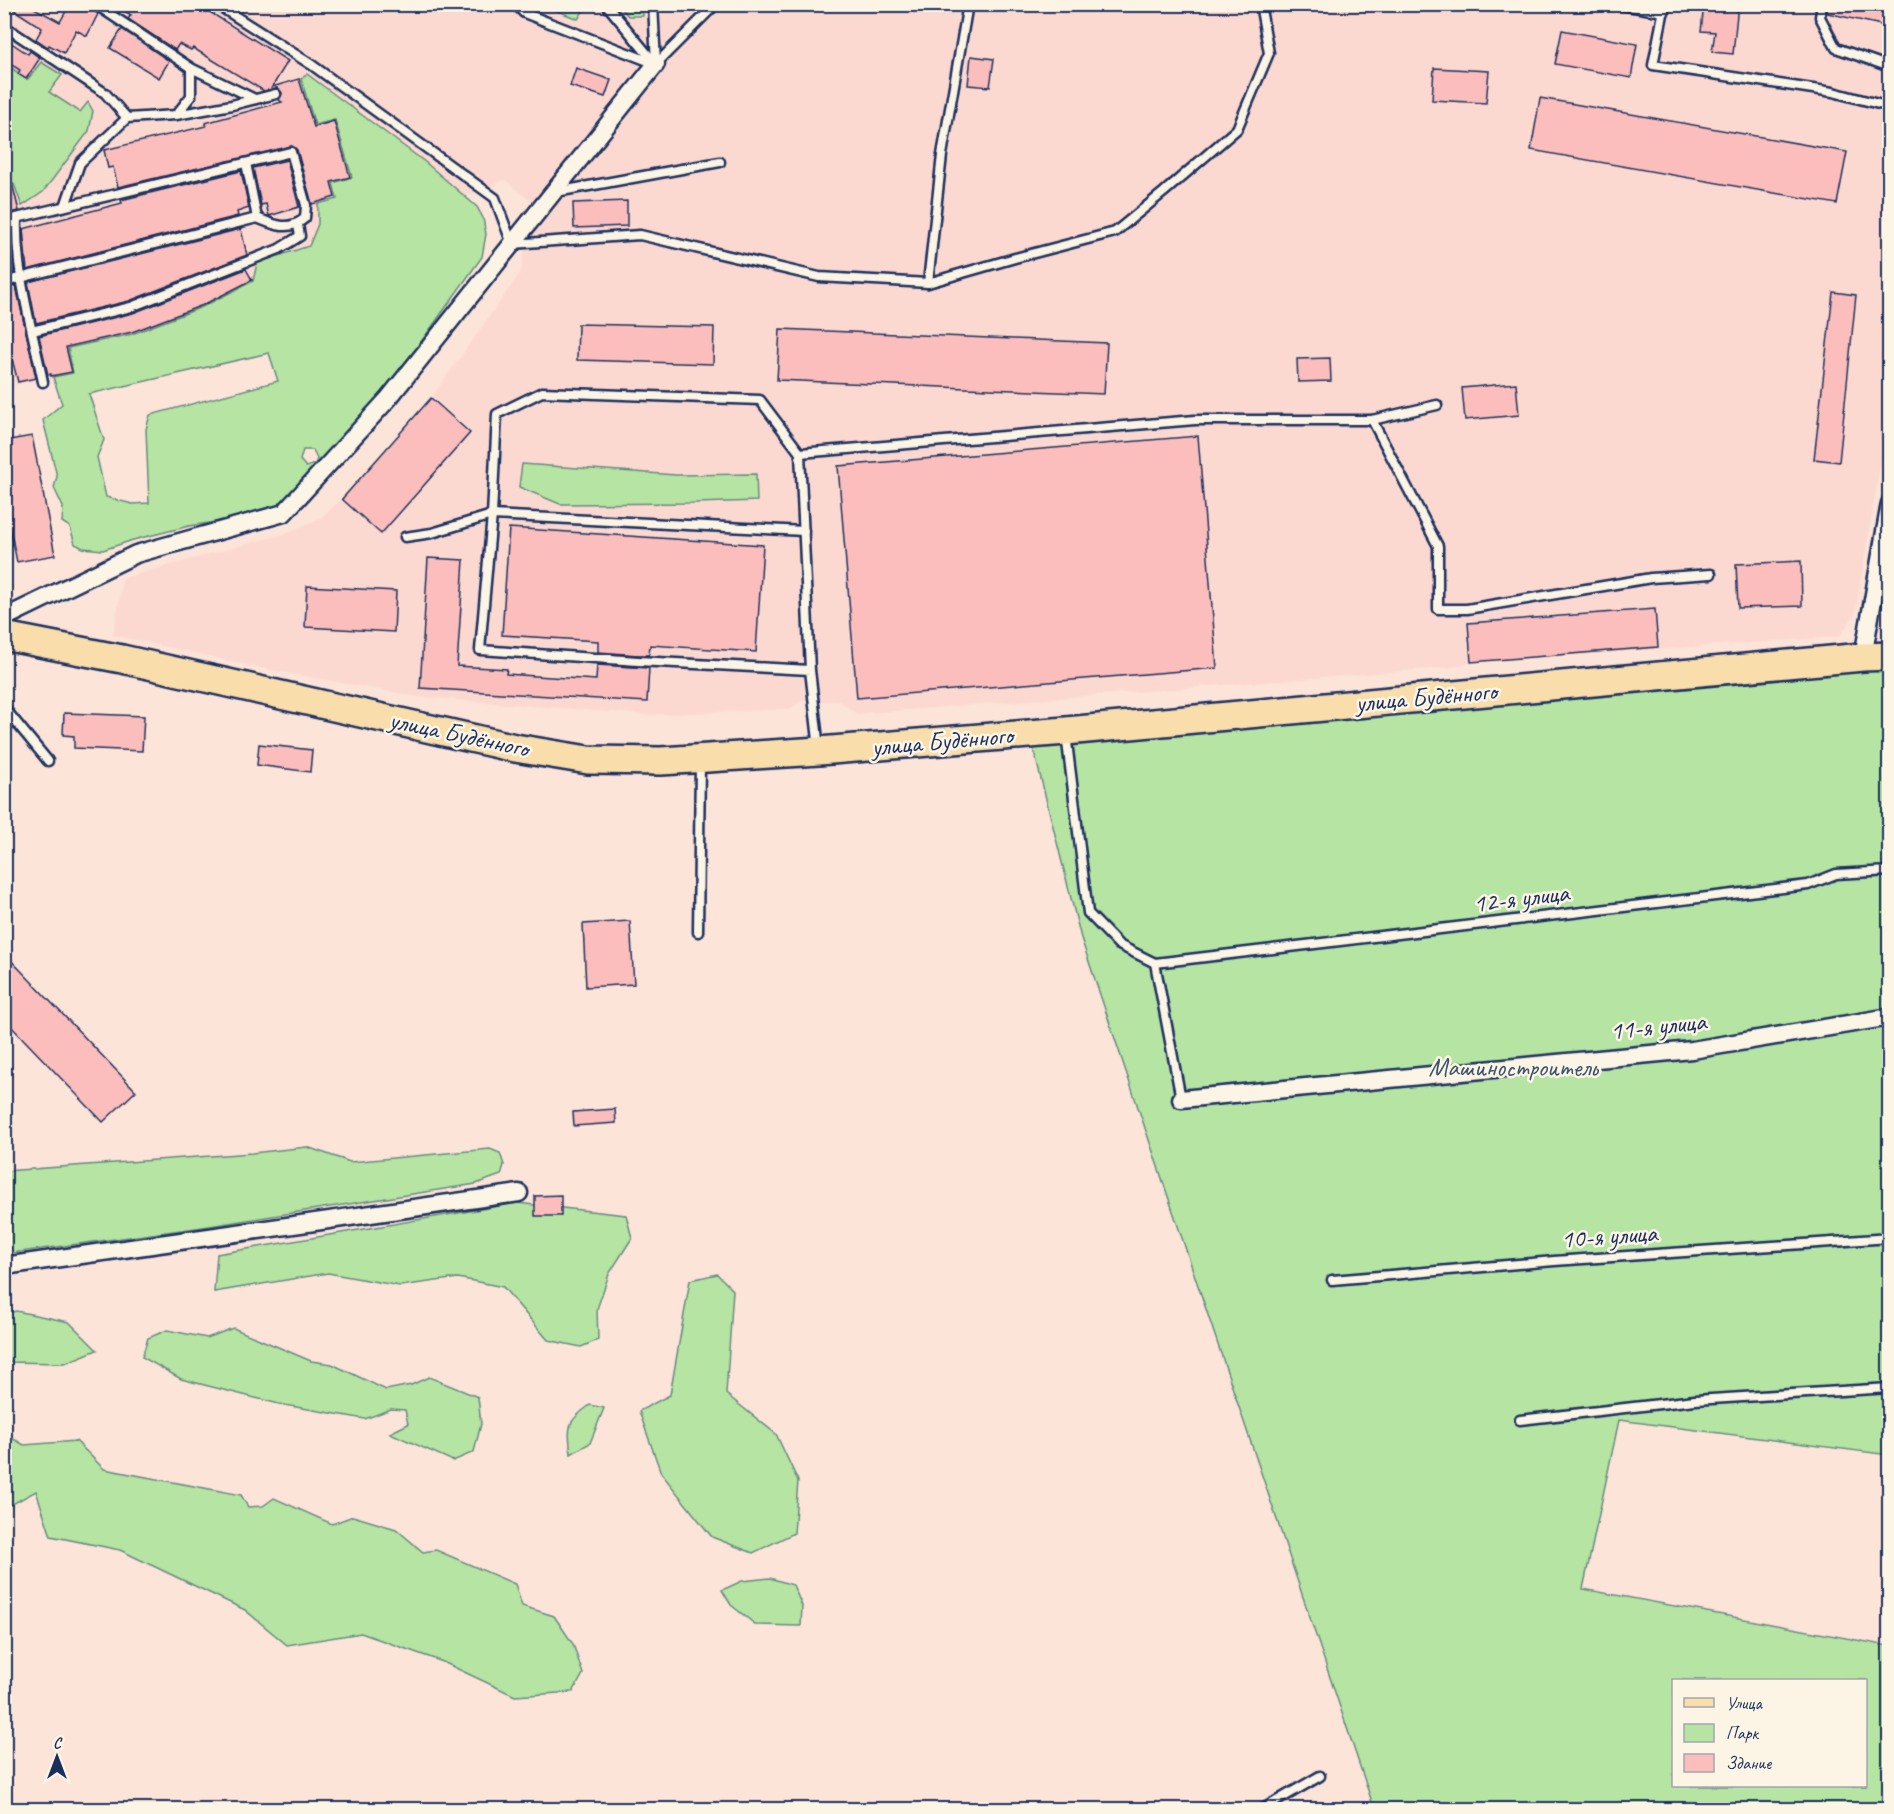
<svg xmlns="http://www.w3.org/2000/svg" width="1894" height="1814" font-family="Caveat,sans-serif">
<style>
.built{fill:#fcd9d0}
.green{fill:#b5e4a3;stroke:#688a80;stroke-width:1.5;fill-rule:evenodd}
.building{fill:#fbbebc;stroke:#1b2f5e;stroke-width:1.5}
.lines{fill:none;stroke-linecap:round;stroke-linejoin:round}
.lane-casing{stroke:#1b2f5e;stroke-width:13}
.street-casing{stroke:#1b2f5e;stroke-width:21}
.primary-casing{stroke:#1b2f5e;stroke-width:32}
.lane{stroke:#fcf5e5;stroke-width:8}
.street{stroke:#fcf5e5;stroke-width:16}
.primary{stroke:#f9ddab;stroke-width:27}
.labels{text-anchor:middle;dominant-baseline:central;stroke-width:5;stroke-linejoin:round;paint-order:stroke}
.street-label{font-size:26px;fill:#1b2f5e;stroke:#fcf5e5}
.park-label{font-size:26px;fill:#3a536c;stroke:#fcf5e5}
</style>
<rect width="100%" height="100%" fill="#fce4d9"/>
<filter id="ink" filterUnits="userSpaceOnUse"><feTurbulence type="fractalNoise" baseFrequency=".0167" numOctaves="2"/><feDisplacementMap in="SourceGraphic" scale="12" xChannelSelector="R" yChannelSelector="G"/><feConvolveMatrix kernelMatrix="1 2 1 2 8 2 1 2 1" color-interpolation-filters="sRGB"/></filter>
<g filter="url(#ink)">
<!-- built -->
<path class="built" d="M4 5H1889V415L1855 614 1839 637 1471 662 1454 667 857 714 839 701H802L789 709 648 715 419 697 275 671 113 635 123 578 287 533 322 517 342 499 431 398 521 272 532 202 505 180 205 307 75 372 15 385 4 341Z"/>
<!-- green -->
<g class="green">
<path d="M542 5 587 4V5L578 19Z"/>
<path d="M619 5H642L643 16H628Z"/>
<path d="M41 62 62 75 49 92 80 112 88 102 93 111 89 131 43 192 22 206 14 184 5 186V64L28 79Z"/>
<path d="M307 74 425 162 477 207 483 218 486 234 482 257 418 346 377 399 316 471 279 505 248 517 189 526 133 540 103 550 83 548 75 544 70 527 62 522 63 507 54 488 57 476 43 420 62 404 53 377 73 373 68 348 132 334 202 307 253 281 257 263 309 246 318 224V204L337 199 333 183 352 177 335 120 315 125 301 79ZM269 353 278 381 150 415 146 429 149 503 132 504 106 497 97 457 104 440 89 394ZM303 450H313L317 459 315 464 306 467 300 460Z"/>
<path d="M522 464 676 475 756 474 757 501 696 503 560 504 519 487Z"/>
<path d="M1889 660V1455L1619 1420 1583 1589 1889 1646V1809H1372L1373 1805 1081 938 1033 747 1856 661ZM1674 1680H1866V1786H1674Z"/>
<path d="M307 1147 350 1162 490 1149 500 1153 504 1165 501 1175 476 1184 203 1227 5 1254V1171L252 1153Z"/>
<path d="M517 1203 626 1215 632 1238 609 1274 597 1309 598 1340 581 1347 548 1340 503 1287 458 1278 400 1286 328 1273 214 1292 217 1254Z"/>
<path d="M717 1274 733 1290 726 1394 776 1434 798 1481 794 1533 753 1553 712 1537 661 1473 639 1411 670 1395 690 1280Z"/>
<path d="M16 1311 69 1322 97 1350 65 1363 5 1362V1314Z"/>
<path d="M233 1328 311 1361 332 1364 386 1390 411 1385 429 1377 478 1397 481 1424 474 1452 453 1461 390 1433 408 1424 405 1410 391 1409 365 1419 279 1404 181 1379 142 1357 148 1338 167 1330 207 1338Z"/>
<path d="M590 1405 604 1408 590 1443 571 1454C568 1426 566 1422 590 1405Z"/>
<path d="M5 1434 24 1445 76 1441 104 1469 241 1495 248 1507 263 1506 274 1498 332 1524 353 1516 396 1529 423 1552 436 1550 515 1584 522 1606 554 1616 573 1644 583 1674 573 1692 515 1696 443 1662 361 1633 287 1645 245 1610 120 1550 51 1536 36 1491 5 1508Z"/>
<path d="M770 1578 793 1585 802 1606 801 1626 756 1625 731 1605 722 1590 742 1581Z"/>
</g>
<!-- building -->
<g class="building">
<path d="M13 4H27L60 22 70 4H89L91 9 98 14 87 36 76 30 64 53 49 45 48 47 36 39 42 28 11 8Z"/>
<path d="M113 4H197L288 61 272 87 299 79 314 127 334 121 350 177 331 182 335 197 312 204 297 150 292 146 118 187 113 167 108 168 104 150 206 126 205 123 282 102 279 100 282 93 277 88 264 91 193 48 191 50 179 44 175 50 128 19 131 15Z"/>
<path d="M1704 4H1738L1733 54 1712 52 1715 32 1701 31Z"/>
<path d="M1828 4H1890V27L1827 13Z"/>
<path d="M122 29 169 61 159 78 110 48Z"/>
<path d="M1562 30 1637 44 1631 78 1555 64Z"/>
<path d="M4 38 28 54 30 51 40 58 26 79 18 74 20 70 4 60Z"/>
<path d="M971 56 994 59 990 87 968 85Z"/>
<path d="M576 68 611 80 605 97 570 86Z"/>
<path d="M1434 68 1489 71 1486 103 1432 100Z"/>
<path d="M1540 98 1847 152 1837 204 1531 150Z"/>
<path d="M287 160 299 207 269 216 266 204 261 205 253 168Z"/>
<path d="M241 171 249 208 237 212 238 216 27 270 23 229 122 203 121 200Z"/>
<path d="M10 175 19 211 4 214V176Z"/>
<path d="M627 201V226L574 228 573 203Z"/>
<path d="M11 226 14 273 4 275V227Z"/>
<path d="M241 229 247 255 129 301 36 323 28 282Z"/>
<path d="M246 269 252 280 203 305 132 332 66 347 72 372 51 376V374L48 375 39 336 133 313Z"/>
<path d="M16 286 36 378 18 382 4 328V288Z"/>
<path d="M1833 292 1856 295 1839 462 1814 459Z"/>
<path d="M578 324 714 327 713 364 577 360Z"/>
<path d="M780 329 1107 343 1104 394 777 380Z"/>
<path d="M1330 358 1331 381 1298 382 1297 359Z"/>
<path d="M1516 383 1519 415 1465 420 1462 388Z"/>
<path d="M431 398 470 433 381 534 342 499Z"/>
<path d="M32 436 55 555 17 562 4 499V441Z"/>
<path d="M1198 436 1217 668 857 698 838 466Z"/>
<path d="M509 528 763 545 756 652 650 645 649 655H638L598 652V641L502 635Z"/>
<path d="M428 558 464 560 457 666 507 669 506 674 596 680 597 665 649 668 647 702 420 688Z"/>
<path d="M1801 561 1802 606 1738 608 1736 564Z"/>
<path d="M307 586 396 591 394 632 305 627Z"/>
<path d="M1655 609 1658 647 1471 662 1468 623Z"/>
<path d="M64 713 144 716 142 751 74 748V736L63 735Z"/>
<path d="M259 744 312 750 310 772 257 765Z"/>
<path d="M630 921 634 984 586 987 583 924Z"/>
<path d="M4 953 136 1091 103 1122 4 1019Z"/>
<path d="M615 1109 616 1123 574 1126 573 1112Z"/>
<path d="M561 1195V1216H535V1196Z"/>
</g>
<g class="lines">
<!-- lane casing -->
<g class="lane-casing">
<g id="lane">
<path d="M216 4 312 65 495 198 512 244 640 235 819 277 928 283 1015 258 1115 232 1164 192 1237 129 1269 53 1260 4"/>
<path d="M515 4 524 13 656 64"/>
<path d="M606 4 654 62"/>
<path d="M653 4 656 64"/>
<path d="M1615 4 1664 12"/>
<path d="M1665 4 1653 65 1833 92 1890 107"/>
<path d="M1822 4 1820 17 1836 48 1890 67"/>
<path d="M4 26 105 93 127 118"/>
<path d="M656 64 716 4"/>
<path d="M191 68 255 99"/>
<path d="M176 115 232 105 276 94"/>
<path d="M246 163 257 218"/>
<path d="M556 192 720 162"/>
<path d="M65 206 80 163 127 118 176 115 191 96V68L95 4"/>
<path d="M17 218C15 273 32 328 43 382"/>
<path d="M4 221 291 152 306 205 305 218C289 232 274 225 257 218L4 282"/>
<path d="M928 283 942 155 968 4"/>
<path d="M32 331 131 307 279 249 300 236 298 225"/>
<path d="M1372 420 1438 546V609H1467L1651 578 1711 574"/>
<path d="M800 453 1195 420H1372L1437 405"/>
<path d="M405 537 432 533 492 515 804 531"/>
<path d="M810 670 638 661 480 650 492 515 497 414 542 392 760 400 800 453 810 670 819 749"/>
<path d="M4 705 6 710 48 761"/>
<path d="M1066 734 1088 913 1119 945 1155 963 1181 1099"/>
<path d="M698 932 700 762"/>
<path d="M1155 963 1808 885 1836 874 1890 871"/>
<path d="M1332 1280 1554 1261 1890 1238"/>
<path d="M1520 1420 1695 1400 1890 1388"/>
<path d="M1261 1810 1320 1776"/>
</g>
</g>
<!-- street casing -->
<g class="street-casing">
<g id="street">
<path d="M4 618 136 554 284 513 388 399 656 64"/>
<path d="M1863 657 1890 503"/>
<path d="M1181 1099 1692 1050 1890 1017"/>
<path d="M4 1266 519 1193"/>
</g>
</g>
<!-- primary casing -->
<g class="primary-casing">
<path id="primary" d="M4 636 122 659 515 748 588 760 661 761 819 751 1066 731 1863 657 1890 656"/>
</g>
<!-- lane -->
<use href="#lane" class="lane"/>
<!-- street -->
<use href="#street" class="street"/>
<!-- primary -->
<use href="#primary" class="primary"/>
</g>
</g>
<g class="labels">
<!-- street labels -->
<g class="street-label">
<text transform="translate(1426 697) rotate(-5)">улица Будённого</text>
<text transform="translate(459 734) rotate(12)">улица Будённого</text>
<text transform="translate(942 741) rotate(-5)">улица Будённого</text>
<text transform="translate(1521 898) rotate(-7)">12-я улица</text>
<text transform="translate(1658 1026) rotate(-6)">11-я улица</text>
<text transform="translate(1609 1236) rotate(-4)">10-я улица</text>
</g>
<!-- park labels -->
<g class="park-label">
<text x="1513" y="1067">Машиностроитель</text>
</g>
</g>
<!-- margin -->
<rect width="1894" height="1814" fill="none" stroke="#fcf5e5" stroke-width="24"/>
<rect x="12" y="12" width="1870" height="1790" fill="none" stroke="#1b2f5e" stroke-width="2" filter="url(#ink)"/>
<!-- legend -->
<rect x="1672" y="1679" width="195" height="108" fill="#fcf5e5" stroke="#a2a6af" stroke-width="1.5"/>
<rect x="1684" y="1698" width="30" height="9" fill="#f9ddab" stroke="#a2a6af" stroke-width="1.5"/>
<text x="1726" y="1709" font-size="18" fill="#1b2f5e">Улица</text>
<rect x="1684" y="1724" width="30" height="18" fill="#b5e4a3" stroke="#a2a6af" stroke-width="1.5"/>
<text x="1726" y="1739" font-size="18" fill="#1b2f5e">Парк</text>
<rect x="1684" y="1754" width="30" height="18" fill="#fbbebc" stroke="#a2a6af" stroke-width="1.5"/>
<text x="1726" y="1769" font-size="18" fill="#1b2f5e">Здание</text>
<!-- north arrow -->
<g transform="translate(57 1757)" stroke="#fcf5e5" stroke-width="4.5" paint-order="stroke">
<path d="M0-4.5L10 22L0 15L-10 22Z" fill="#1b2f5e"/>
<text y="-9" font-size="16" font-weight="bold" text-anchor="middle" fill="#1b2f5e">С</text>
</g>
</svg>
